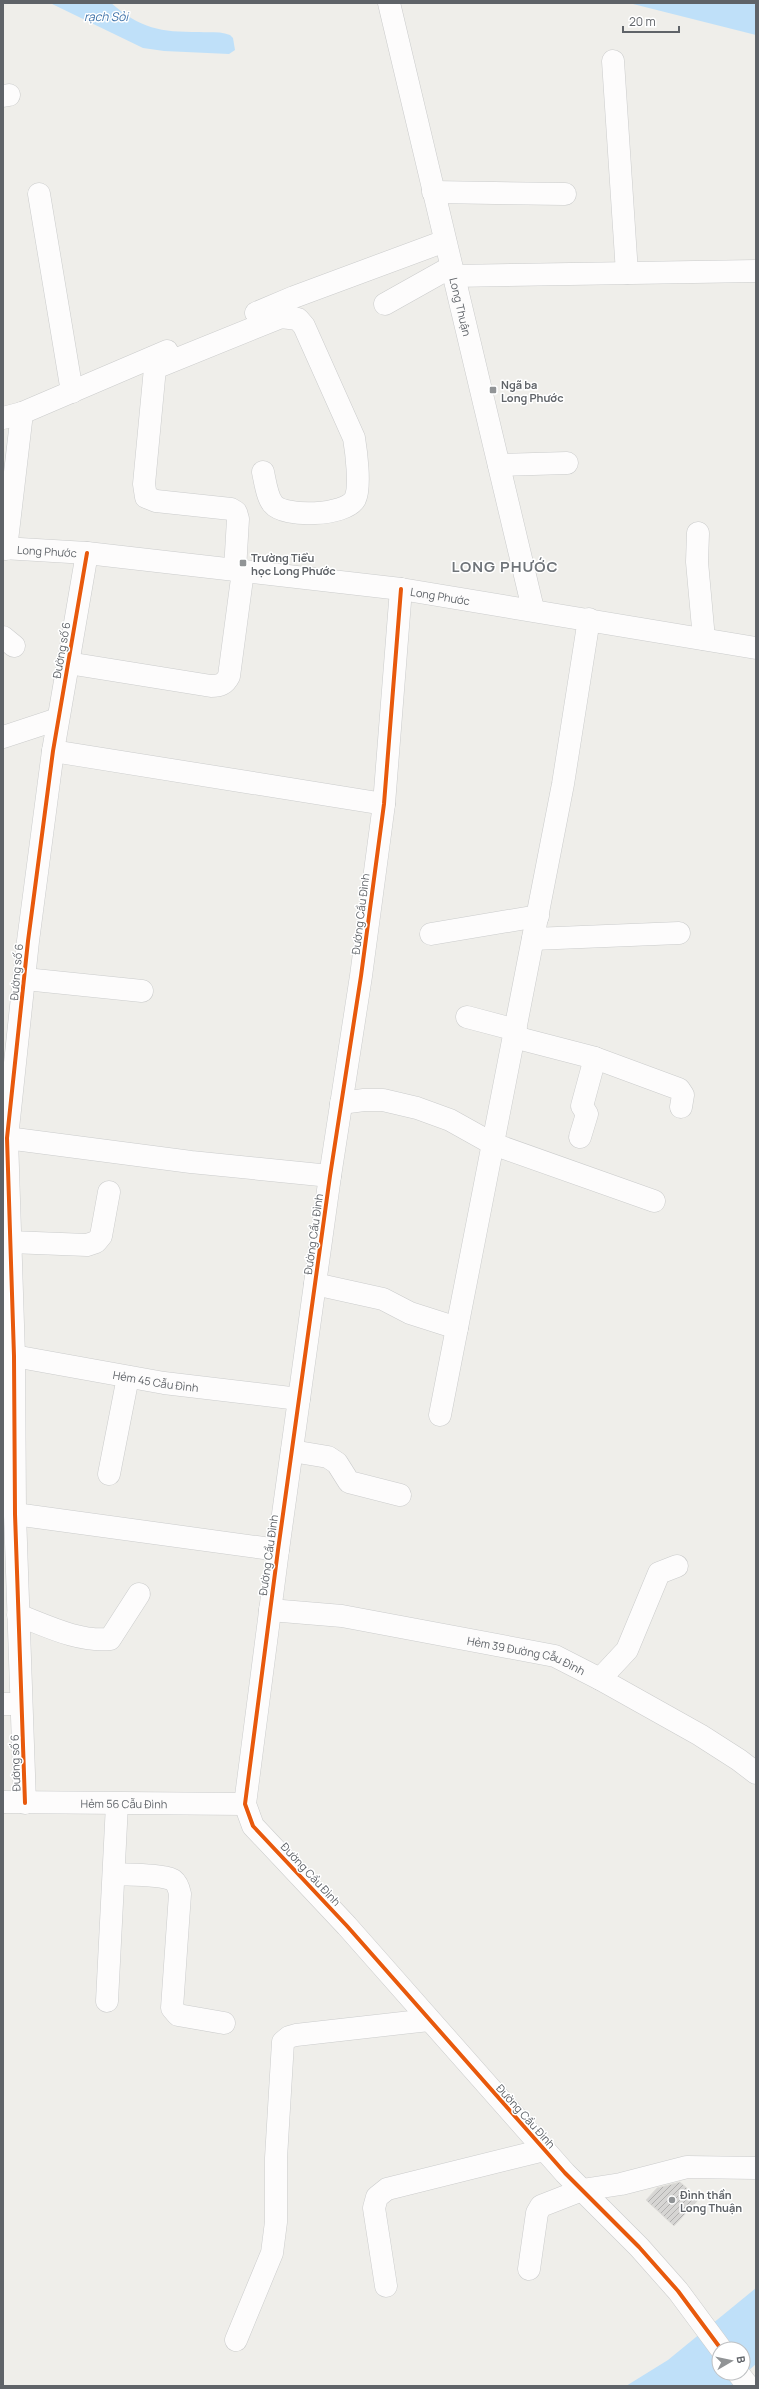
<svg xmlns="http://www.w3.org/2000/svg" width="759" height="2389" font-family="Manrope,sans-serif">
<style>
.water{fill:#bfe0f9;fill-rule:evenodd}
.building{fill:url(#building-hatch);stroke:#deddd9}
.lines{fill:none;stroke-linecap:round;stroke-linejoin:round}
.minor-casing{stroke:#cbcccc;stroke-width:23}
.minor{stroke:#fdfcfc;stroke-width:22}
.cycleway-casing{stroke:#fff;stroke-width:6}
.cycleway{stroke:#e8590c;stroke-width:4}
.poi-dot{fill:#919496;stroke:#fff;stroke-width:1.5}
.labels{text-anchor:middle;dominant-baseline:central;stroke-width:3;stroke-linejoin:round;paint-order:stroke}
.street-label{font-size:11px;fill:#5f6368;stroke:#fff}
.poi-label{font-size:11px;font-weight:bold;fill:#5f6368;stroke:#fff;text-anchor:start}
.water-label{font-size:12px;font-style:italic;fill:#4174aa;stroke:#fff}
.district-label{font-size:15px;font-weight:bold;letter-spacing:1px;fill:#70757a;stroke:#fff}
</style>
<defs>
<pattern id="building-hatch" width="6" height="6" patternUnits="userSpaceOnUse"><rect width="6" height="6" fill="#d6d5d3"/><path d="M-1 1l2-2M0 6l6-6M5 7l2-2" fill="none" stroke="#b1b0af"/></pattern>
</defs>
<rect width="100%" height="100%" fill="#efeeea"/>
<!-- water -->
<g class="water">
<path d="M50 3H111C141 29 160 32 199 32 209 33 220 31 230 35L233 38 235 50 229 54 164 51 143 48Z"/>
<path d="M629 3H756V35Z"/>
<path d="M756 2288V2364L731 2386H626L668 2360ZM719 2349H743V2373H719Z"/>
</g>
<!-- building -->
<path class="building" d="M680 2182 699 2199 674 2226 646 2200 657 2188Z"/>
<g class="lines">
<!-- minor casing -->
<g class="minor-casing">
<g id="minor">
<path id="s1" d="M389 3 533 609"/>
<path d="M613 61 627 273"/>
<path d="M3 96 9 95"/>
<path d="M433 192 565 194"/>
<path d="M39 194 72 392"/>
<path d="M453 276 756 271"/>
<path d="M385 304 451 267"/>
<path d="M256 313 294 297 445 241"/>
<path d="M3 418 22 413 167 351"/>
<path d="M499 465 567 463"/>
<path d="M698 533 697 562 704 639"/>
<path id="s2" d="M3 548 87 553 401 589 756 648"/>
<path d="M6 549 22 413"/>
<path d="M235 570 238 519 236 512 231 509 156 501 146 497 144 484 155 368 281 317 298 319 304 326 354 438C356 450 361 487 355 499 346 516 284 518 273 504 267 497 265 481 263 472"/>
<path d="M401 589 384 804 361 976 330 1176 278 1550 245 1804 253 1826 347 1926 565 2173 639 2247 678 2291 721 2349"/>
<path d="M3 637 14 646"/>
<path d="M68 663 211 686C220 686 225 684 229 676L243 571"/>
<path d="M3 737 58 719"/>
<path d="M53 751 384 804"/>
<path d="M431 934 538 916"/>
<path d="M533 939 679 933"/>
<path d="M25 979 142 991"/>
<path d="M467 1017 516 1030"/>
<path d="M514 1037 595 1058 679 1089 683 1095 681 1107"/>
<path d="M341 1103 364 1100H383L417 1108 450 1120 493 1144 654 1201"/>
<path d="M580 1137 587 1114 582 1106 595 1058"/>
<path d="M7 1138 191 1162 330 1176"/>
<path d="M10 1242 87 1245 96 1242 101 1236 109 1192"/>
<path d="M315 1284 383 1299 410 1313 457 1328"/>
<path id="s3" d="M14 1356 164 1383 299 1399"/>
<path d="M440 1415 563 784 589 619"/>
<path d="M292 1451 328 1457 337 1463 349 1482 400 1495"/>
<path d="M109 1474 128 1377"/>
<path d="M15 1514 278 1550"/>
<path id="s4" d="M270 1610 342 1616 555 1656 600 1679 700 1735 739 1760 756 1773"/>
<path d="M18 1615C47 1626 78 1642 110 1639L139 1594"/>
<path d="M600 1679 627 1650 659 1573 677 1566"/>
<path d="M3 1704H21"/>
<path id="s5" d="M3 1802 245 1804"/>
<path d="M25 1803 15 1514 14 1356 7 1138 28 941 53 751 87 553"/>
<path d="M114 1874C128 1875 161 1874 173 1880 177 1883 179 1889 180 1894L172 2008 178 2015 224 2023"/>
<path d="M107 2001 117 1804"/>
<path d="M529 2269 537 2213 541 2206 582 2190 621 2184 687 2167 756 2168"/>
<path d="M386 2286 374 2208 377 2197 387 2189 544 2150"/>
<path d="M236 2340 272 2253 276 2222V2158L283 2042 289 2037 296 2035 429 2020"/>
<path d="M738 2373 748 2386"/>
</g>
</g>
<!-- minor -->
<use href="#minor" class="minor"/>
<!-- cycleway casing -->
<g class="cycleway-casing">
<g id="cycleway">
<path d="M401 589 384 804 361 976 330 1176 278 1550 245 1804 253 1826 347 1926 565 2173 639 2247 678 2291 721 2349"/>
<path d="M25 1803 15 1514 14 1356 7 1138 28 941 53 751 87 553"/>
</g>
</g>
<!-- cycleway -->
<use href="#cycleway" class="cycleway"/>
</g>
<!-- markers -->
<g class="poi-dot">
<rect x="489" y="386" width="8" height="8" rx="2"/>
<rect x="239" y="559" width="8" height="8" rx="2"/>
<circle cx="672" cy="2200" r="4"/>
</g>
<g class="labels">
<!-- street labels -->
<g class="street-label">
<text stroke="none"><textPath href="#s1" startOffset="312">Long Thuận</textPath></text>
<text stroke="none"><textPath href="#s2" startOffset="44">Long Phước</textPath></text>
<text stroke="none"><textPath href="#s2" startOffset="440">Long Phước</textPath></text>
<text transform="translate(61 650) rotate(-80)">Đường số 6</text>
<text transform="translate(360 914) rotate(-83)">Đường Cầu Đình</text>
<text transform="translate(16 972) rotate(-85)">Đường số 6</text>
<text transform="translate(313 1234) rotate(-82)">Đường Cầu Đình</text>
<text stroke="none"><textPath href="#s3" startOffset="144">Hẻm 45 Cẫu Đình</textPath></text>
<text transform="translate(268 1555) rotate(-82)">Đường Cầu Đình</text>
<text stroke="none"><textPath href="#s4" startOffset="261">Hẻm 39 Đường Cẫu Đình</textPath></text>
<text transform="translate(15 1763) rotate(-92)">Đường số 6</text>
<text stroke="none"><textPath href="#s5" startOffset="121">Hẻm 56 Cẫu Đình</textPath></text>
<text transform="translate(311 1874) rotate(47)">Đường Cầu Đình</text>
<text transform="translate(526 2116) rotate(48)">Đường Cầu Đình</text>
</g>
<!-- poi labels -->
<g class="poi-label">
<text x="501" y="384">Ngã ba<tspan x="501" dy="13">Long Phước</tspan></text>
<text x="251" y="557">Trường Tiểu<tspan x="251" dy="13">học Long Phước</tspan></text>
<text x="680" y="2194">Đình thần<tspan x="680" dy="13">Long Thuận</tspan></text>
</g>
<!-- water labels -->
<g class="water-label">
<text x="106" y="16">rạch Sỏi</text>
</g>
<!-- district labels -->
<g class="district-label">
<text x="505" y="566">LONG PHƯỚC</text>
</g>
</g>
<!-- border -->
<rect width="759" height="2389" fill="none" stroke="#5f6368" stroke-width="8"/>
<!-- north arrow -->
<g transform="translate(731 2361) rotate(81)"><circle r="19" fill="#ffffff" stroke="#bfc1c3"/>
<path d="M0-3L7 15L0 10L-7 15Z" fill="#919496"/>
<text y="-6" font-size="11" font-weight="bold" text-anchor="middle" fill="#5f6368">B</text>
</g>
<!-- scale -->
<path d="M623 26v6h56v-6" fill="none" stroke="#5f6368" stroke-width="2"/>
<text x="629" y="26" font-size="12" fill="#5f6368" stroke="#ffffff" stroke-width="3" paint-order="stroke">20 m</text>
</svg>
